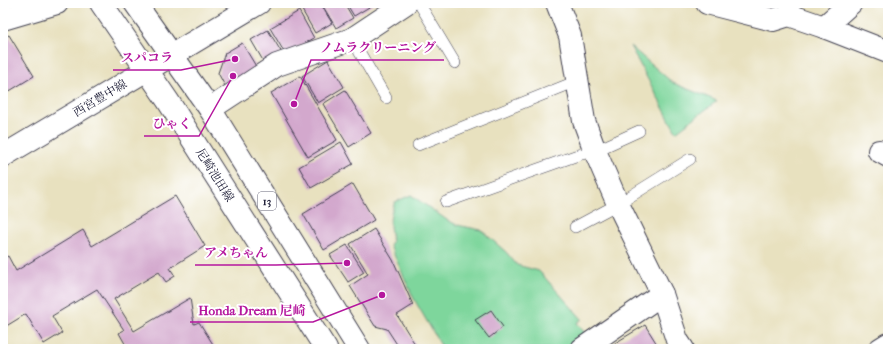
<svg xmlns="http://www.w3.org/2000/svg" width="891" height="352" font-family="'IM FELL French Canon','Noto Serif JP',serif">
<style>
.green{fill:#7ed69c;stroke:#507c6c}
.building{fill:#d3a8cd}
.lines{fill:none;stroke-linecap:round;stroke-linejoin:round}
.service-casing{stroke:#403f4f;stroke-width:12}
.minor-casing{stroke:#403f4f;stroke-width:24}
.secondary-casing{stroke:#403f4f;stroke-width:24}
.primary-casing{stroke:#403f4f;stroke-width:24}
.service{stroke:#fff;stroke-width:11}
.minor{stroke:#fff;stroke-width:22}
.secondary{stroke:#fff;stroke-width:22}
.primary{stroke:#fff;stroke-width:22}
.labels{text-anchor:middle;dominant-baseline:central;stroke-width:4;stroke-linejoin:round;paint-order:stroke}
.shield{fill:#fff;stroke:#646476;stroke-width:1}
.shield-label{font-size:11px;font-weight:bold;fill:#22223b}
.street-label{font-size:12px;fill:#22223b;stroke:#fff}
.leader{fill:none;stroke:#b5179e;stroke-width:1.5}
.callout-dot{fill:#b5179e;stroke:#fff;stroke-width:1.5}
.callout-label{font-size:13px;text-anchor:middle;font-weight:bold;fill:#b5179e;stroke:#fff;stroke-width:4;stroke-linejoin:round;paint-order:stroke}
</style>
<rect width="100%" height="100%" fill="#fff"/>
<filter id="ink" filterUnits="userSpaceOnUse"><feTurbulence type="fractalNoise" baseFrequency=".025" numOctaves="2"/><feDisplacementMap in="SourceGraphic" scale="8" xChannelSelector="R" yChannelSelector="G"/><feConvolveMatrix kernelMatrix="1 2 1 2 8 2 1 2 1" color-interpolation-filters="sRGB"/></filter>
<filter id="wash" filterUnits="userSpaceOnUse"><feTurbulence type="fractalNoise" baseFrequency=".012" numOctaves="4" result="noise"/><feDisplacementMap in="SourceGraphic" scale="16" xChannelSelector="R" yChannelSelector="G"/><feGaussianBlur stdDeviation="0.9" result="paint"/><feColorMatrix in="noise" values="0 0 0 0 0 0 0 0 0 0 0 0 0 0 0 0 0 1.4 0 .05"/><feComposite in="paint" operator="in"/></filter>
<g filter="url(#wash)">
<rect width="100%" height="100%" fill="#e8e1bf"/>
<!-- green -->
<g class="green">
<path d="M630 46 673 83 717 101 676 132Z"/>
<path d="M411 195 447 220 457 225 481 230 506 252 517 265 539 271 582 319 577 323 587 336 567 349H443L414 299 390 246C394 238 390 233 390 224 390 216 392 209 395 202Z"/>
</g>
<g id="blocks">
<!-- building -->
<g class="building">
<path d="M314 3H320L332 23 315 33 302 10Z"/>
<path d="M321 3H344L353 18 336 28Z"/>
<path d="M346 3H376L354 16Z"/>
<path d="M299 11 314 38 286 55 270 28Z"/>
<path d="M268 30 282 53 265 64 251 40Z"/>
<path d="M9 35 34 76 3 95V38Z"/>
<path d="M242 43 257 68 225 86 218 73 225 53Z"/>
<path d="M328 60 344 87 318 103 302 76Z"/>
<path d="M300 76 337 140 308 157 271 93Z"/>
<path d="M345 90 371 133 349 147 323 104Z"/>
<path d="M341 142 353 164 311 188 299 167Z"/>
<path d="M353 184 374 220 324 250 303 214Z"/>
<path d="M175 196 205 246 170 268 175 276 166 282 159 272 114 299 134 331 190 298 194 324 199 322 216 349H128L119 333 124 330 97 289 52 316 62 333 44 344 26 314 3 328V259L8 256 16 271 83 230 92 246Z"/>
<path d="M374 229 393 260 413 305 397 315 418 349H400L387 329 375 326 350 286 368 274 350 244Z"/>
<path d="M347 245 364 272 348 282 330 255Z"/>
<path d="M491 310 503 327 489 338 475 320Z"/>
<path d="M645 325 660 349H605Z"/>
</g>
</g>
</g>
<g filter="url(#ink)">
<use href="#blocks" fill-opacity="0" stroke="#403f4f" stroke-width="1"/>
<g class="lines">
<!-- service casing -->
<g class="service-casing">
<g id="service">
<path d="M419 3 455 63"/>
<path d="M352 39 386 98"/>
<path d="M418 145 577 81"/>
<path d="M446 202 578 155 595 151 639 131"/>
<path d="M575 227 618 204 690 159"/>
</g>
</g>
<!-- minor casing -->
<g class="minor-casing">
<g id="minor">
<path d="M557 3 570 36 584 121 595 151 618 204 662 294 677 340 683 349"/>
<path d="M707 3 773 20 789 15 824 27 888 52"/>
<path d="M3 19 57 3"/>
<path d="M824 27 851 3"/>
<path d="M210 109 277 65 352 39 406 3"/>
<path d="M879 151 888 156"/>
<path d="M582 349 662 294"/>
<path d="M880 349 888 344"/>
</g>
</g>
<!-- secondary casing -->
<g class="secondary-casing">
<path id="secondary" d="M3 156 259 3"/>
</g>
<!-- primary casing -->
<g class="primary-casing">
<g id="primary">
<path d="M101 3 168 101 326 349"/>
<path d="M135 3 210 109 359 349"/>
</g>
</g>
<!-- service -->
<use href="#service" class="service"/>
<!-- minor -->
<use href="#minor" class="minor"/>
<!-- secondary -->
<use href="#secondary" class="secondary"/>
<!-- primary -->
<use href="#primary" class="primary"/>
</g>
</g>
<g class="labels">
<!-- shield labels -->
<rect class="shield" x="258" y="192" width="18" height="18" rx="3"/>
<g class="shield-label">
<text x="267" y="201">13</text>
</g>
<!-- street labels -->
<g class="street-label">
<text transform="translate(100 98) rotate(-31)">西宮豊中線</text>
<text transform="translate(215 175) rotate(58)">尼崎池田線</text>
</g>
</g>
<!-- callouts -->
<path class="leader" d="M294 104L311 60H444M235 59L181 70H113M233 76L199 136H144M347 263L276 265H195M382 295L313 322H190"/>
<g class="callout-dot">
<circle cx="294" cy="104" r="4"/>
<circle cx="235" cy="59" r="4"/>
<circle cx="233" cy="76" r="4"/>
<circle cx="347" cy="263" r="4"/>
<circle cx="382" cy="295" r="4"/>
</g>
<g class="callout-label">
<text x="378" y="52">ノムラクリーニング</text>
<text x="147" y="62">スパコラ</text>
<text x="172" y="128">ひゃく</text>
<text x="236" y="257">アメちゃん</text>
<text x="252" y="315">Honda Dream 尼崎</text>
</g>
<!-- margin -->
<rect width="891" height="352" fill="none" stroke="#fff" stroke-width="16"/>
</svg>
